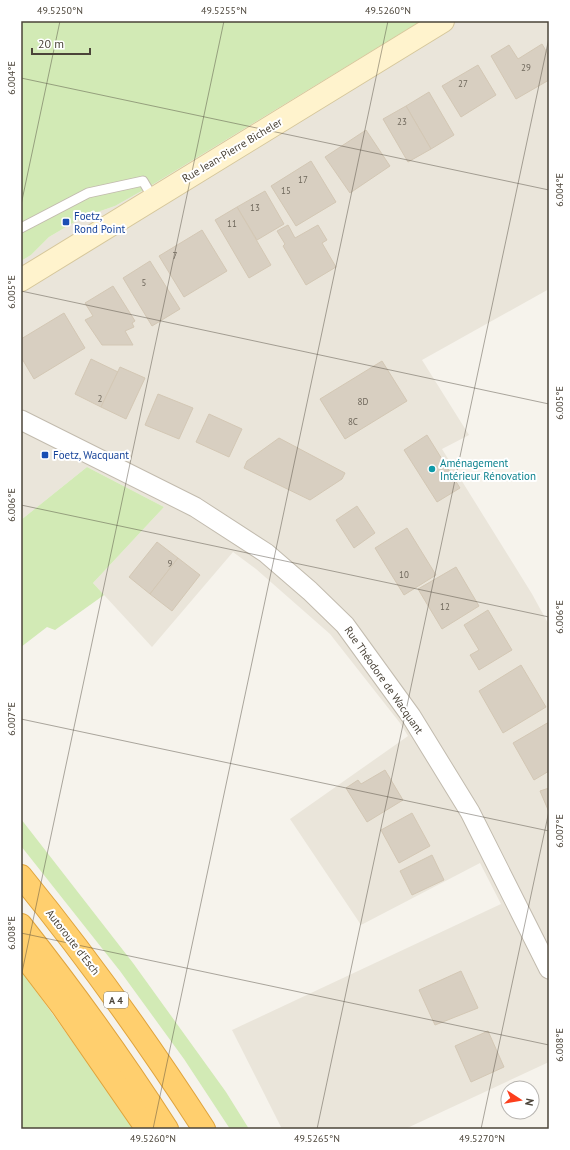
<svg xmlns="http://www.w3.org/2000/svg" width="570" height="1150" font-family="'PT Sans',sans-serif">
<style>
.residential{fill:#eae5da}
.green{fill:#d2eab5}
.building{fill:#d8cfc1;stroke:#d3c7b4}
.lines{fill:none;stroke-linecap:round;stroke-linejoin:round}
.service-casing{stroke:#c2bbae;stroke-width:11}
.minor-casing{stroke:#c2bbae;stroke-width:21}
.secondary-casing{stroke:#d6c79b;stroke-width:24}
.motorway-casing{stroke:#e0a43c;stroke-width:24}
.service{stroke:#fff;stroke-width:9}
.minor{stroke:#fff;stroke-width:19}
.secondary{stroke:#fff3cd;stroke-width:22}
.motorway{stroke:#ffcf6e;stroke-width:22}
.ticks{fill:none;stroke:#4b4439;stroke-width:1;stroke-opacity:0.45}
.transit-dot{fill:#1a4fb4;stroke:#fff;stroke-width:1.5}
.culture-dot{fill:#0f9aa8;stroke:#fff;stroke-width:1.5}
.labels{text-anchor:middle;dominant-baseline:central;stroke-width:4;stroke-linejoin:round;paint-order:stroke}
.number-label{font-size:9px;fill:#6e675b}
.shield{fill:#fff;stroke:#817c74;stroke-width:1}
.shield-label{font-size:10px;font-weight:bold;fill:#4b4439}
.street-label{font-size:11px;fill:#4b4439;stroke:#fff}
.transit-label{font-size:11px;fill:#164399;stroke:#fff;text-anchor:start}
.culture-label{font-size:11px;fill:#0d838f;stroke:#fff;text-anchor:start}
.neatline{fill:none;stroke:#4b4439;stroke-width:1.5}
.ticks-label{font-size:10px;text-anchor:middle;fill:#4b4439}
</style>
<rect width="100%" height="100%" fill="#f6f3ec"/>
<!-- residential -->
<path class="residential" d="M421 21H549V289L422 360 469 435 442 449 532 594 549 625V1062L405 1129H282L232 1030 501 904 480 863 361 925 290 819 408 736 400 723 330 634 256 569 233 552 152 647 93 583 164 507 87 467 21 520V261L31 255 49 237 83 217 115 206 147 188Z"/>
<!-- green -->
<g class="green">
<path d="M21 21H421L147 188 115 206 83 217 49 237 31 255 21 261Z"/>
<path d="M87 467 164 507 93 583 104 595 55 630 47 627 21 647V520Z"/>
<path d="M21 819 133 963 226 1092 249 1129H230L184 1059 120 971 21 846Z"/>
<path d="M21 970 135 1129H21Z"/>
</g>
<!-- building -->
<g class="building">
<path d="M542 44 549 56V80L516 99 491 56 509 45 518 59Z"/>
<path d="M478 65 496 95 461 117 442 86Z"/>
<path d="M429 92 454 135 431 149 406 106Z"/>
<path d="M406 106 431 149 408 162 383 119Z"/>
<path d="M366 130 390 166 350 193 325 157Z"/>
<path d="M311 161 336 202 296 226 271 186Z"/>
<path d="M265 191 284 224 257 240 237 207Z"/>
<path d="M237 207 271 265 249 278 215 220Z"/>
<path d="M288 225 295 238 318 225 327 240 322 243 336 267 306 285 283 246 285 244 277 231Z"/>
<path d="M202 230 227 271 184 297 159 256Z"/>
<path d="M150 261 180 309 152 326 123 278Z"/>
<path d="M113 286 135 321 132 323 134 327 125 331 133 345H102L85 320 93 316 85 303Z"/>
<path d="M64 313 85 348 34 379 21 357V339Z"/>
<path d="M91 359 118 372 101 407 75 394Z"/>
<path d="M382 361 407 401 345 439 320 399Z"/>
<path d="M120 367 145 378 126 419 101 407Z"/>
<path d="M158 394 193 408 179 439 145 425Z"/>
<path d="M209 414 242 429 229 457 196 442Z"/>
<path d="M427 435 460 488 437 502 404 450Z"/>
<path d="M279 438 345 473 342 479 310 500 244 468 247 461Z"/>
<path d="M357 506 375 533 354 548 336 520Z"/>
<path d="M407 528 436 575 404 595 375 548Z"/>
<path d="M157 542 178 558 150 594 129 577Z"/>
<path d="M178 558 200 575 172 611 150 594Z"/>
<path d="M456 567 479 606 442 629 418 589Z"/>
<path d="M488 610 512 650 479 670 470 655 479 650 464 625Z"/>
<path d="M521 665 546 707 503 733 479 691Z"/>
<path d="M549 722V771L534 780 513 743Z"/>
<path d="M385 770 403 800 367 822 346 788 358 780 361 784Z"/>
<path d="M549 788V812L540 791Z"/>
<path d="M412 813 430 846 399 863 381 830Z"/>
<path d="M432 855 444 880 412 895 400 871Z"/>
<path d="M461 971 478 1008 435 1025 419 990Z"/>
<path d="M488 1031 504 1067 471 1082 455 1046Z"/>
</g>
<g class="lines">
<!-- service casing -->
<g class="service-casing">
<path id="service" d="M21 228 88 193 143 181 153 198"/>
</g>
<!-- minor casing -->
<g class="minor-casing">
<path id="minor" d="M21 420 195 507 266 553 310 591 345 625 411 716 470 812 549 969"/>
</g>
<!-- secondary casing -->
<g class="secondary-casing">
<path id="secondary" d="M21 280 443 21"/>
</g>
<!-- motorway casing -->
<g class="motorway-casing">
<g id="motorway">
<path d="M21 876C87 957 147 1041 204 1129"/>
<path d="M21 925C73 991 122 1059 167 1129"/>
<path d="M21 952 62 1006 147 1129"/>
</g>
</g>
<!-- service -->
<use href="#service" class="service"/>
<!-- minor -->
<use href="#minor" class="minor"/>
<!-- secondary -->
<use href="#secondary" class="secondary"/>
<!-- motorway -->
<use href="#motorway" class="motorway"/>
</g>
<!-- ticks -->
<path class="ticks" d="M21 78 549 190M21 205 60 21M21 291 549 404M21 505 549 617M21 719 549 831M21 933 549 1045M21 977 224 21M153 1129 388 21M317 1129 549 38M481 1129 549 811"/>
<!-- markers -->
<g class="transit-dot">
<rect x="62" y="218" width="8" height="8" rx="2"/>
<rect x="41" y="451" width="8" height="8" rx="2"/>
</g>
<circle class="culture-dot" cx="432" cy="469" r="4"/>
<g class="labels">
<!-- number labels -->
<g class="number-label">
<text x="526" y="67">29</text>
<text x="463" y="83">27</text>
<text x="402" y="121">23</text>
<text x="303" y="179">17</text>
<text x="286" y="190">15</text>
<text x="255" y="207">13</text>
<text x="232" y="223">11</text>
<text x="175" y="255">7</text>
<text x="144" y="282">5</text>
<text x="100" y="398">2</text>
<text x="363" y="401">8D</text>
<text x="353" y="421">8C</text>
<text x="170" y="563">9</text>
<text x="404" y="574">10</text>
<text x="445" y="606">12</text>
</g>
<!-- shield labels -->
<rect class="shield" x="104" y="992" width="24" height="16" rx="3"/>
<g class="shield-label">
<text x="116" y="1000">A 4</text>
</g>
<!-- street labels -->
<g class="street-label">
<text transform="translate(232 150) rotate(-31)">Rue Jean-Pierre Bicheler</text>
<text transform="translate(384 680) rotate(55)">Rue Théodore de Wacquant</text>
<text transform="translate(73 942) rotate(52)">Autoroute d'Esch</text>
</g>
<!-- transit labels -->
<g class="transit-label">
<text x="74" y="216">Foetz,<tspan x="74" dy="13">Rond Point</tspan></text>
<text x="53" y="455">Foetz, Wacquant</text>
</g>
<!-- culture labels -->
<g class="culture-label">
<text x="440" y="463">Aménagement<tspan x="440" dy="13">Intérieur Rénovation</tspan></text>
</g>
</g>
<!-- border -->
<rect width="570" height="1150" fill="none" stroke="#ffffff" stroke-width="44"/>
<!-- north arrow -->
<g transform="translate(520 1100) rotate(102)"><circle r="19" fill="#ffffff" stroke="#b7b4b0"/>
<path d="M0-3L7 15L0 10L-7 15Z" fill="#fc3f1d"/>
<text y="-6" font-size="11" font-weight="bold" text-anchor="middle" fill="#4b4439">N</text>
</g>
<!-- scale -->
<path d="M32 48v6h58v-6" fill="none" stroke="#4b4439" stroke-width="2"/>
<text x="38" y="48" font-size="12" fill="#4b4439" stroke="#ffffff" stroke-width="3" paint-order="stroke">20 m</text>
<rect x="22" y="22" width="526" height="1106" class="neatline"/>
<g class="ticks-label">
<text x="60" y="14">49.5250°N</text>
<text x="224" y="14">49.5255°N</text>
<text x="388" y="14">49.5260°N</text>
<text transform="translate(11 78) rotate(-90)" y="4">6.004°E</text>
<text transform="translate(559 190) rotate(-90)" y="4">6.004°E</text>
<text transform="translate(11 292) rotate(-90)" y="4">6.005°E</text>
<text transform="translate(559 403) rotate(-90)" y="4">6.005°E</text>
<text transform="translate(11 505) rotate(-90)" y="4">6.006°E</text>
<text transform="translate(559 617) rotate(-90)" y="4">6.006°E</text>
<text transform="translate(11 719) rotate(-90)" y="4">6.007°E</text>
<text transform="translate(559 831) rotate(-90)" y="4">6.007°E</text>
<text transform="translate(11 933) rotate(-90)" y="4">6.008°E</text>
<text transform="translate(559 1045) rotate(-90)" y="4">6.008°E</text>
<text x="153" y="1142">49.5260°N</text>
<text x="317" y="1142">49.5265°N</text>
<text x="482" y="1142">49.5270°N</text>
</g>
</svg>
